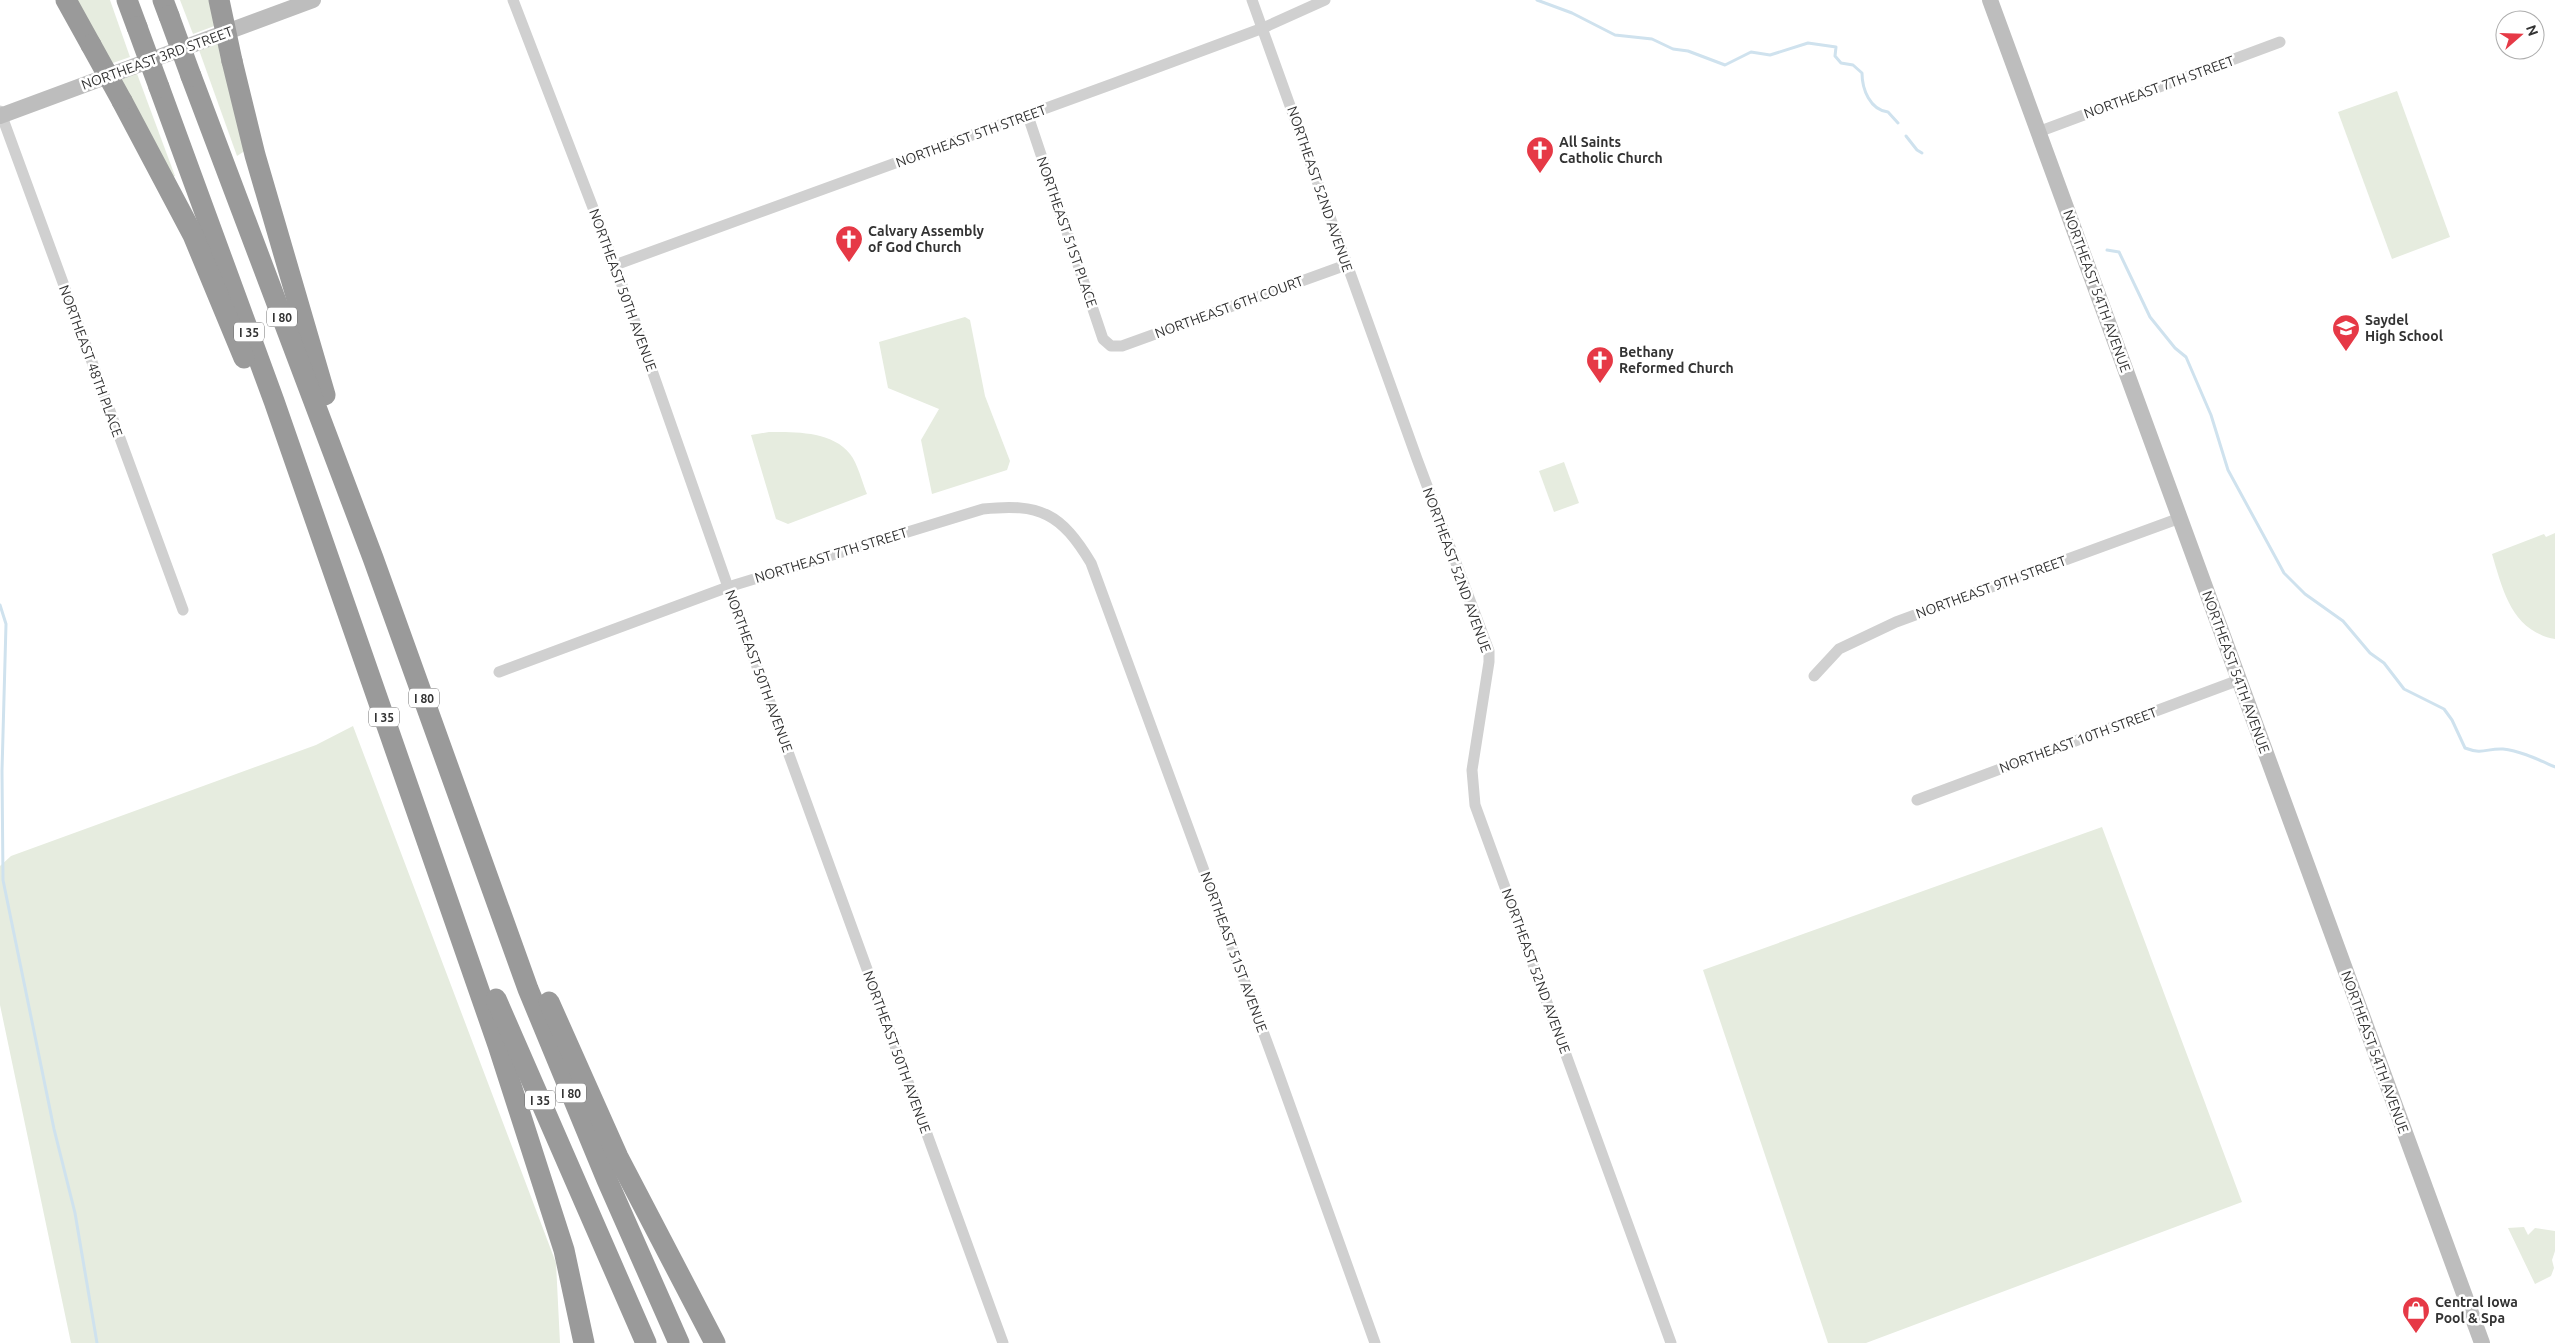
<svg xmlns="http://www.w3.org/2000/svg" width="2555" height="1343" font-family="Ubuntu,sans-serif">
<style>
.green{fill:#e6ecdf}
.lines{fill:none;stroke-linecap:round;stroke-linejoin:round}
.stream{stroke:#cfe2ee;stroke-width:3}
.street{stroke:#d0d0d0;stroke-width:11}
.secondary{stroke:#bdbdbd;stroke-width:16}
.highway{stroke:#9a9a9a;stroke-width:21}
.highway-bridge{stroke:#9a9a9a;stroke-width:21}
.labels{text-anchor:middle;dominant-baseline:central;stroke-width:5;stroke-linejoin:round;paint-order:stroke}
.shield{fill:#fff;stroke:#707070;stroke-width:1}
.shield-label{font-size:12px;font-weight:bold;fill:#333}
.street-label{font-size:14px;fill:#333;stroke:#fff}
.poi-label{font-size:14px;font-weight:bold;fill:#333;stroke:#fff;text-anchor:start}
</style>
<rect width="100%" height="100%" fill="#fff"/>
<!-- green -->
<g class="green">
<path d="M74 0H110L130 57 110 64Z"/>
<path d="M180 0H212L217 25 193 34Z"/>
<path d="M221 42 246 150 237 156 199 50Z"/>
<path d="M136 71 175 176 171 178 117 78Z"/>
<path d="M2397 91 2450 237 2392 259 2338 112Z"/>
<path d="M965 317 970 320 985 396 1010 461 1007 470 932 494 921 440 939 409 888 388 879 342Z"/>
<path d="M769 432C795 432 832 431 850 454 858 464 862 482 867 494L788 524 776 519 751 435Z"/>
<path d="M1564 462 1579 503 1554 512 1539 471Z"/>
<path d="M2555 533V639C2512 631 2503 591 2492 554L2544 534 2546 537Z"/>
<path d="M353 726 556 1263 560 1343H71L0 1005V866L11 856 316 745Z"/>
<path d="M2102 827 2242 1202 1866 1343H1828L1703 970Z"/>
<path d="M2524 1227 2528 1235 2535 1228 2555 1231V1251L2552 1260 2554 1268 2551 1276 2535 1284 2508 1228Z"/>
</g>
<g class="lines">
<!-- stream -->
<g class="stream">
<path d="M1537 0 1572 13 1615 35 1652 39 1673 49 1688 51 1725 65 1751 52 1770 55 1808 43 1836 47 1835 56 1841 63 1853 65 1862 73C1862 89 1870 110 1888 112L1898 123"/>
<path d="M1906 136 1917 150 1922 153"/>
<path d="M2107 250 2119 252 2150 317 2175 348 2186 357 2211 415 2228 470 2284 573 2305 594 2343 621 2370 653 2384 663 2404 689 2444 709 2452 720 2465 748C2483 755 2487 748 2503 749 2521 751 2539 760 2555 767"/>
<path d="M0 605 6 624 2 771 3 880 54 1129 75 1213 97 1343"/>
</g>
<!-- street -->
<g class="street">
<path d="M513 0 615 265 728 587 1003 1343"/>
<path d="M1252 0 1417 459 1489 651V662L1472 770 1475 805 1671 1343"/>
<path d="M0 111 183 610"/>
<path d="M1028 116 1103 339 1111 346H1122L1346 265"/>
<path d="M2038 132 2280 42"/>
<path d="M615 265 1115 83 1263 28 1325 0"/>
<path d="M499 672 728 587 983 509C1040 503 1061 513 1091 563L1275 1064 1375 1343"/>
<path d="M1814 676 1839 649 1896 622 2180 518"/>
<path d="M1917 800 2239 680"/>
</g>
<!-- secondary -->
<g class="secondary">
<path d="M1990 0 2482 1343"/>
<path d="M0 116 313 0"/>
</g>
<!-- highway -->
<g class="highway">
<path d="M66 0 91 45"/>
<path d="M127 0 137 27"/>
<path d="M163 0 169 16"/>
<path d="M232 61 255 155 325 395"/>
<path d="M191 76 373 558 528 989 607 1180 679 1343"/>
<path d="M159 87 274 401 498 1045 564 1250 584 1343"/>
<path d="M122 101 193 235 244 358"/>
<path d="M496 999 646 1343"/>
<path d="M549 1002 618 1157 715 1343"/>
</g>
<!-- highway-bridge -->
<g class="highway-bridge">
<path d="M219 0 232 61"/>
<path d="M169 16 191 76"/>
<path d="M137 27 159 87"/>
<path d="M91 45 122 101"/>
</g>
</g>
<!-- icons -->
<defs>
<g id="church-pin" transform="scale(1.4375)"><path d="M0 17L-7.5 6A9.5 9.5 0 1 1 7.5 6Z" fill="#e63946" stroke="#fff"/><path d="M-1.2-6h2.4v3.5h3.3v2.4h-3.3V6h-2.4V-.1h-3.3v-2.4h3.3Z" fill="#fff"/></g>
<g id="school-pin" transform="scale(1.4375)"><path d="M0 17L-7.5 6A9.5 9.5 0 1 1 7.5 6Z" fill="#e63946" stroke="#fff"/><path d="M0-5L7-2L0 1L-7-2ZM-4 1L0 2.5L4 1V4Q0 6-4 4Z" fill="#fff"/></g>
<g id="shop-pin" transform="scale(1.4375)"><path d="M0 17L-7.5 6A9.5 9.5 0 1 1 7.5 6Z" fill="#e63946" stroke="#fff"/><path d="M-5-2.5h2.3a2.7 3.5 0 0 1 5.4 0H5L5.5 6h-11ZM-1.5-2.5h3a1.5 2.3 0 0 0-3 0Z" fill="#fff"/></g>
</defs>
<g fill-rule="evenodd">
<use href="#church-pin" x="1540" y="150"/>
<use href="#church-pin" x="849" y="239"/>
<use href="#school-pin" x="2346" y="328"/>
<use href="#church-pin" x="1600" y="360"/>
<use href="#shop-pin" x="2416" y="1310"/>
</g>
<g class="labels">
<!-- shield labels -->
<g class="shield">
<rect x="267" y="307.5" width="30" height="19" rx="4"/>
<rect x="234" y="322.5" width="30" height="19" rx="4"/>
<rect x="409" y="688.5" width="30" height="19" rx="4"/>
<rect x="369" y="707.5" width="30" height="19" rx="4"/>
<rect x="556" y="1083.5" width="30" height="19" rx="4"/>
<rect x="525" y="1090.5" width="30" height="19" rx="4"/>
</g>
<g class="shield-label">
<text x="282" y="317">I 80</text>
<text x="249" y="332">I 35</text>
<text x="424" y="698">I 80</text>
<text x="384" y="717">I 35</text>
<text x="571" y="1093">I 80</text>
<text x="540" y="1100">I 35</text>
</g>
<!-- street labels -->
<g class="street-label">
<text transform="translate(157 58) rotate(-20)">NORTHEAST 3RD STREET</text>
<text transform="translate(2159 87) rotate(-20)">NORTHEAST 7TH STREET</text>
<text transform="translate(971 136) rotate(-20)">NORTHEAST 5TH STREET</text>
<text transform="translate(1320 189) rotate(71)">NORTHEAST 52ND AVENUE</text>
<text transform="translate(1067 232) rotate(71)">NORTHEAST 51ST PLACE</text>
<text transform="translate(623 290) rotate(70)">NORTHEAST 50TH AVENUE</text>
<text transform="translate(2097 291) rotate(70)">NORTHEAST 54TH AVENUE</text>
<text transform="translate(1229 307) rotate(-20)">NORTHEAST 6TH COURT</text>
<text transform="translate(91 361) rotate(70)">NORTHEAST 48TH PLACE</text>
<text transform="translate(831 555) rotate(-17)">NORTHEAST 7TH STREET</text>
<text transform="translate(1457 570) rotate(70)">NORTHEAST 52ND AVENUE</text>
<text transform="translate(1991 587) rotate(-20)">NORTHEAST 9TH STREET</text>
<text transform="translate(759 671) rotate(70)">NORTHEAST 50TH AVENUE</text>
<text transform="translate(2236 672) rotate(70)">NORTHEAST 54TH AVENUE</text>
<text transform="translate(2078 740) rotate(-20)">NORTHEAST 10TH STREET</text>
<text transform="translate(1234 952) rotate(70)">NORTHEAST 51ST AVENUE</text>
<text transform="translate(1536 971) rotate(70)">NORTHEAST 52ND AVENUE</text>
<text transform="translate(897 1052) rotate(70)">NORTHEAST 50TH AVENUE</text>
<text transform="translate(2375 1052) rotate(70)">NORTHEAST 54TH AVENUE</text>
</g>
<!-- poi labels -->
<g class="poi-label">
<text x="1559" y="142">All Saints<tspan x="1559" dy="16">Catholic Church</tspan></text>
<text x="868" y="231">Calvary Assembly<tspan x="868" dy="16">of God Church</tspan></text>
<text x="2365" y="320">Saydel<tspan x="2365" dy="16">High School</tspan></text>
<text x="1619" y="352">Bethany<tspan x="1619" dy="16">Reformed Church</tspan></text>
<text x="2435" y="1302">Central Iowa<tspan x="2435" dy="16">Pool &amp; Spa</tspan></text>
</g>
</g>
<!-- north arrow -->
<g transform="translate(2520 35) rotate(70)"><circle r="24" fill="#ffffff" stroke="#adadad"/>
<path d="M0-4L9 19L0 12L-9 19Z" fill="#e63946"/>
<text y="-8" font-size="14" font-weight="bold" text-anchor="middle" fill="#333333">N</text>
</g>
</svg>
